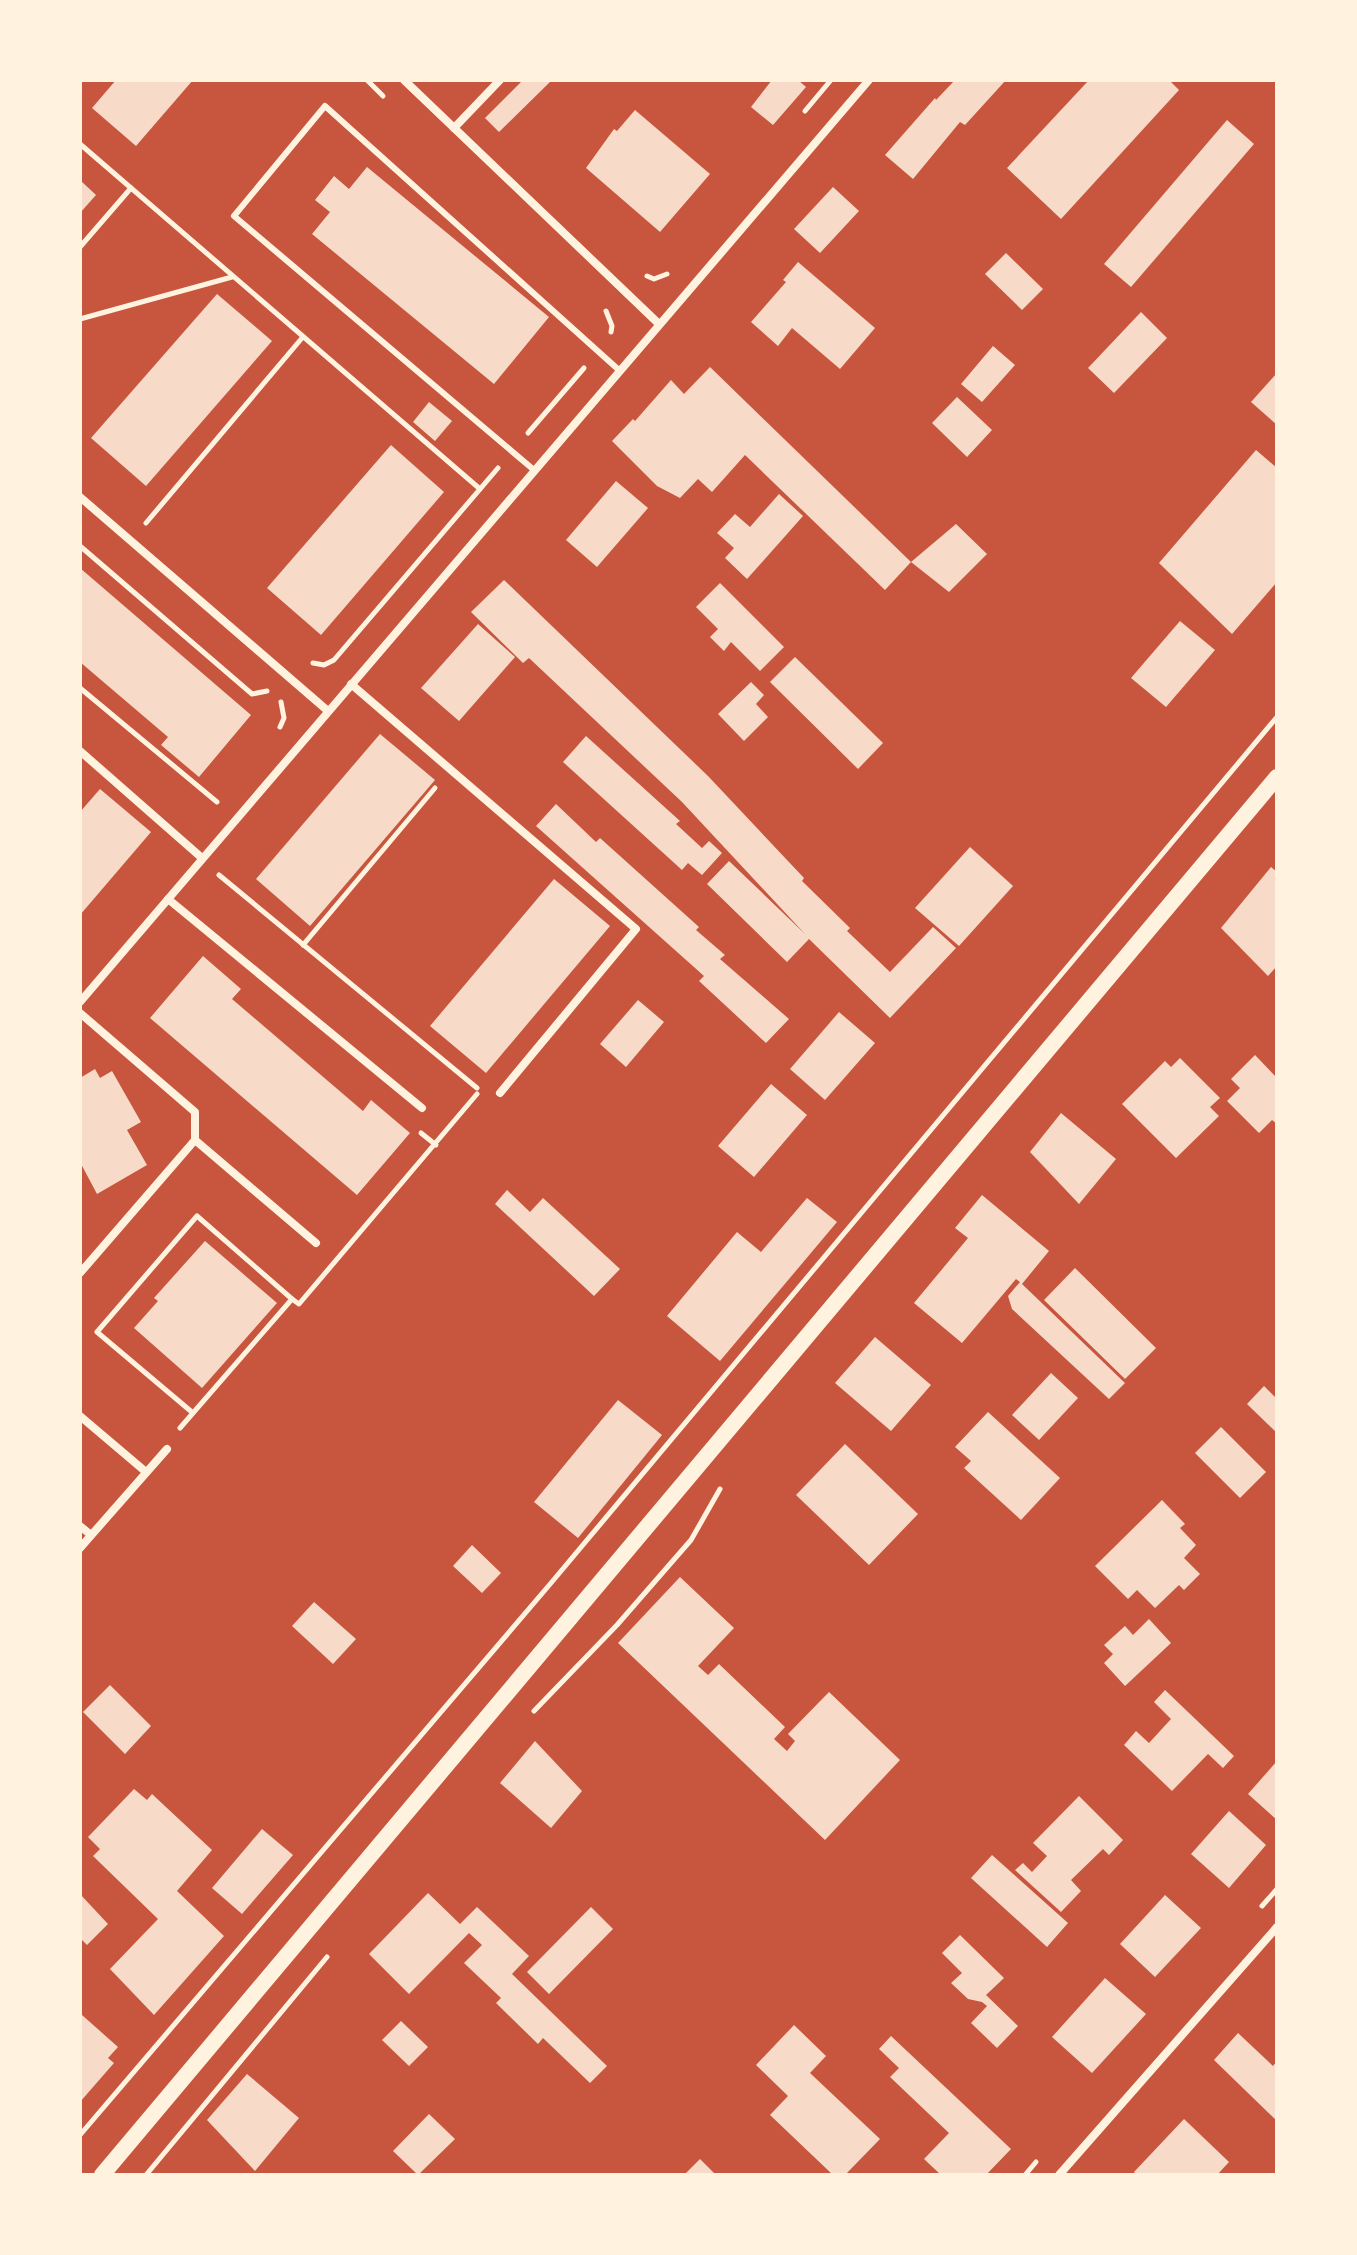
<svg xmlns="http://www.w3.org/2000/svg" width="1357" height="2255" font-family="Montserrat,sans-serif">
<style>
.building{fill:#f7dbc8}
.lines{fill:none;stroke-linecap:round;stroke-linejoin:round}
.path{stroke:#fff3e0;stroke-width:5}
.service{stroke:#fff3e0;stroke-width:6}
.minor{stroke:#fff3e0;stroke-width:8}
.secondary{stroke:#fff3e0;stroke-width:16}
</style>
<rect width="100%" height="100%" fill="#c8553d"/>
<!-- building -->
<g class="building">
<path d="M116 80H193L136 146 92 108Z"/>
<path d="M523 80H552L499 132 485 118Z"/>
<path d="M772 80H798L806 87 773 125 751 107Z"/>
<path d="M955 80H1006L965 125 960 122 913 179 885 155 935 98 936 100Z"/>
<path d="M1089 80H1169L1179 90 1061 219 1007 168Z"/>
<path d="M635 110 710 174 660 232 586 168 614 129 617 131Z"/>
<path d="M1227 120 1254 144 1131 287 1104 264Z"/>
<path d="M367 167 549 317 494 384 312 234 330 212 315 200 334 176 349 189Z"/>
<path d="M80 180 96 195 80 213Z"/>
<path d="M833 187 859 211 820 253 794 229Z"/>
<path d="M1006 253 1043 289 1022 310 985 274Z"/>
<path d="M798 262 875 328 840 369 792 328 778 346 751 322 786 282 783 280Z"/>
<path d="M217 294 272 341 146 486 91 438Z"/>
<path d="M1141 312 1167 338 1114 393 1088 368Z"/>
<path d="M993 346 1015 365 982 402 961 384Z"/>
<path d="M710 367 911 562 885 590 745 455 712 492 698 479 680 498 657 486 612 441 633 419 635 421 671 380 684 394Z"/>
<path d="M1277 373V425L1251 402Z"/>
<path d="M957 397 992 430 967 457 932 423Z"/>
<path d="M429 402 452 421 435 441 413 422Z"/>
<path d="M391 445 444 492 321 635 267 588Z"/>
<path d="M1256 450 1277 468V582L1232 634 1159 563Z"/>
<path d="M616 481 648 508 597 567 566 540Z"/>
<path d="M779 494 803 516 747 579 725 558 734 548 717 533 735 514 750 527Z"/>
<path d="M956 524 987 554 949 592 911 562Z"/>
<path d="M80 568 251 715 199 777 161 745 168 737 80 662Z"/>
<path d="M504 580 708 776 804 878 802 881 850 928 847 931 890 972 933 927 956 948 890 1018 809 939 787 962 707 884 729 861 805 934 682 802 529 658 523 663 471 612Z"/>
<path d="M720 583 784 647 760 671 731 642 724 651 710 637 718 629 696 607Z"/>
<path d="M1180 621 1215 650 1166 707 1131 678Z"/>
<path d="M478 624 515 657 459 721 421 688Z"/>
<path d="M795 657 883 743 858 769 770 682Z"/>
<path d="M751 682 764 695 756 704 768 717 744 741 718 714Z"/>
<path d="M380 734 435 780 310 926 256 879Z"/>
<path d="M586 736 680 821 676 824 702 848 709 841 722 853 702 875 688 863 682 870 563 762Z"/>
<path d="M100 789 151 832 80 915V812Z"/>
<path d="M556 804 596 842 600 838 699 927 696 930 725 955 720 959 789 1019 766 1043 699 981 704 976 536 826Z"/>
<path d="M970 847 1013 886 959 946 915 908Z"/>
<path d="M1271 867 1277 872V966L1268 976 1221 928Z"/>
<path d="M554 879 610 926 486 1073 430 1026Z"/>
<path d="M203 956 241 989 232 999 363 1111 371 1100 410 1133 357 1195 150 1018Z"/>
<path d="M638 1000 664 1022 626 1067 600 1044Z"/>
<path d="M839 1012 875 1043 825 1100 790 1069Z"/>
<path d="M1255 1055 1277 1078V1124L1272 1120 1259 1133 1227 1101 1240 1088 1231 1079Z"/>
<path d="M1180 1058 1220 1098 1210 1107 1219 1116 1176 1158 1122 1104 1165 1061 1171 1067Z"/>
<path d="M95 1069 100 1078 112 1071 141 1122 127 1130 147 1165 97 1194 80 1162V1078Z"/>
<path d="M771 1084 807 1115 754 1177 718 1146Z"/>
<path d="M1061 1113 1116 1159 1079 1204 1030 1152Z"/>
<path d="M507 1190 530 1212 543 1198 620 1269 594 1296 495 1204Z"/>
<path d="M982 1195 1049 1251 1022 1284 1125 1383 1109 1399 1012 1309 1008 1296 1020 1282 1016 1279 962 1343 914 1303 968 1238 955 1228Z"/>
<path d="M807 1198 837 1222 720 1361 667 1316 737 1232 761 1252Z"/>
<path d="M205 1241 277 1303 202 1388 134 1328 158 1301 154 1298Z"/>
<path d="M1075 1268 1156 1348 1125 1379 1044 1300Z"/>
<path d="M875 1337 931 1385 891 1431 835 1383Z"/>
<path d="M1051 1373 1078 1398 1039 1440 1012 1415Z"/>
<path d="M1264 1386 1277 1399V1433L1247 1404Z"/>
<path d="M618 1400 662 1435 578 1538 534 1502Z"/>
<path d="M988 1412 1060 1478 1021 1520 964 1468 971 1461 955 1447Z"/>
<path d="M1221 1427 1266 1472 1240 1498 1195 1453Z"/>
<path d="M845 1444 918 1514 869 1565 796 1495Z"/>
<path d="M1162 1500 1185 1524 1180 1528 1196 1545 1184 1558 1200 1574 1184 1590 1179 1585 1155 1608 1137 1590 1128 1599 1095 1566Z"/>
<path d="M472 1545 501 1573 482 1593 453 1566Z"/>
<path d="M680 1577 734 1628 698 1666 708 1675 719 1664 785 1727 774 1739 787 1751 795 1741 788 1734 829 1692 900 1760 825 1840 618 1643Z"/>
<path d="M314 1602 356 1639 333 1664 292 1626Z"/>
<path d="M1149 1619 1171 1643 1125 1686 1104 1663 1113 1654 1104 1645 1125 1626 1133 1635Z"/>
<path d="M110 1685 151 1726 125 1754 83 1712Z"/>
<path d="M1165 1690 1234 1756 1223 1768 1208 1754 1172 1791 1124 1745 1136 1731 1149 1743 1171 1719 1154 1702Z"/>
<path d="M535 1741 582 1791 551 1828 500 1783Z"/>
<path d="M1277 1761V1820L1248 1794Z"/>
<path d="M134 1789 147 1800 152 1794 212 1850 177 1891 224 1936 154 2015 110 1969 158 1919 93 1856 100 1849 88 1837Z"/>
<path d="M1079 1796 1123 1840 1109 1855 1103 1849 1071 1880 1081 1891 1061 1912 1015 1870 1023 1863 1032 1872 1047 1856 1033 1843Z"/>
<path d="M1229 1811 1266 1845 1229 1888 1191 1854Z"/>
<path d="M262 1829 293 1855 242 1914 212 1888Z"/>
<path d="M992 1855 1068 1923 1047 1947 971 1878Z"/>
<path d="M428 1893 460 1924 477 1907 529 1956 512 1974 607 2066 590 2083 543 2038 538 2044 496 2003 501 1998 464 1963 482 1945 469 1933 409 1994 369 1954Z"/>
<path d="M80 1894 108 1924 87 1945 80 1938Z"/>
<path d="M1165 1895 1201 1928 1155 1977 1120 1944Z"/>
<path d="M591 1907 613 1929 549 1994 527 1972Z"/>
<path d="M960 1935 1004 1978 986 1995 1018 2026 997 2048 971 2023 987 2006 982 2002 968 1999 951 1983 962 1973 942 1953Z"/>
<path d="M1105 1978 1146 2014 1092 2073 1052 2037Z"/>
<path d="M82 2015 118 2047 108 2058 114 2063 80 2102Z"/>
<path d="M401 2021 428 2047 409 2066 382 2040Z"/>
<path d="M794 2025 826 2056 810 2073 880 2139 845 2175H833L770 2115 788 2096 756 2065Z"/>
<path d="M1238 2033 1273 2066 1277 2061V2121L1214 2060Z"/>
<path d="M891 2036 1011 2149 986 2175H941L924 2159 949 2133 890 2077 899 2068 879 2049Z"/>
<path d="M247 2074 299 2118 255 2171 207 2120Z"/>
<path d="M429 2114 455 2139 418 2175 393 2151Z"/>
<path d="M1184 2119 1229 2162 1217 2175H1137L1134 2172Z"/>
<path d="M700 2159 716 2175H684Z"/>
</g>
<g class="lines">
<!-- path -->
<g class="path">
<path d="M367 80 383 96"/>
<path d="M805 111 831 80"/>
<path d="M80 144 480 489"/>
<path d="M80 247 131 188"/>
<path d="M647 276 654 279 667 274"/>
<path d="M606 311 612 326 611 332"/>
<path d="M80 319 232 277"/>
<path d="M528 433 584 368"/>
<path d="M146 523 302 338"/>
<path d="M80 546 252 694 267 691"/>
<path d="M313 663 324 665 334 660 498 468"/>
<path d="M80 688 217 802"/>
<path d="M280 727 284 718 281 702"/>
<path d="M219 875 477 1088"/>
<path d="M303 945 435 788"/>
<path d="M421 1133 436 1145"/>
<path d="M292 1299 299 1304 477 1094"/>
<path d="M180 1428 193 1413 292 1299 197 1216 97 1332 193 1413"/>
<path d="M534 1711 617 1625 691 1540 720 1489"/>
<path d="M1262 1906 1277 1889"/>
<path d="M80 2135 551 1583 1277 717"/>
<path d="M146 2175 327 1957"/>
<path d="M1025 2175 1036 2162"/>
</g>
<!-- service -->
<path class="service" d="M534 470 234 216 325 106 620 371"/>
<!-- minor -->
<g class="minor">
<path d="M404 80 659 324"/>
<path d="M454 128 500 80"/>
<path d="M80 497 328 711"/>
<path d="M351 684 636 929 500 1093"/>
<path d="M80 751 202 858"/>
<path d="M168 899 422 1108"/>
<path d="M80 1002 869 80"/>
<path d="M80 1013 195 1112V1140L316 1243"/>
<path d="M80 1273 195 1140"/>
<path d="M80 1416 146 1472"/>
<path d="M80 1526 91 1535"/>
<path d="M80 1548 167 1449"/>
<path d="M1059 2175 1277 1927"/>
</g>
<!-- secondary -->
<path class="secondary" d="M102 2175 1277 777"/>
</g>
<!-- border -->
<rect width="1357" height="2255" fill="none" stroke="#fff3e0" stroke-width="164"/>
</svg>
